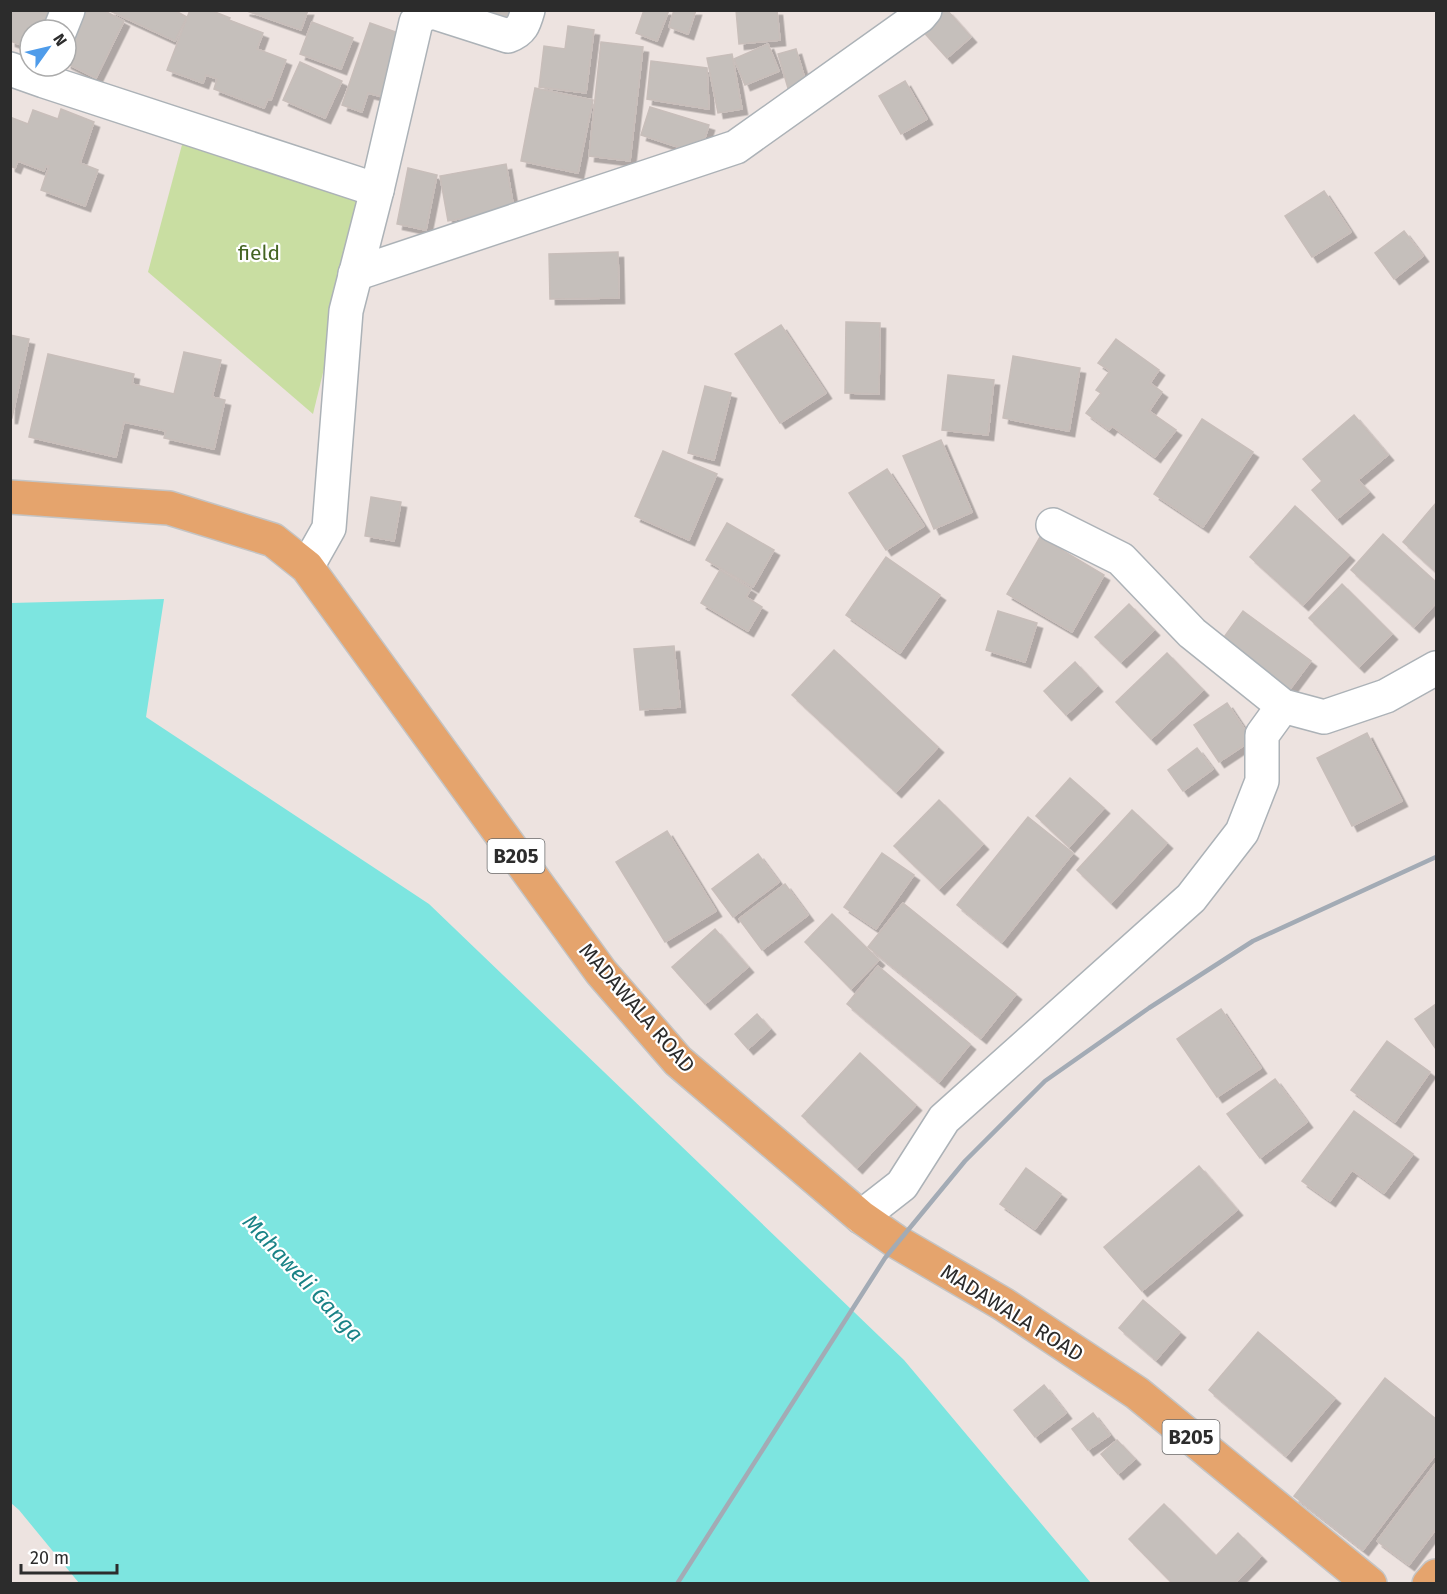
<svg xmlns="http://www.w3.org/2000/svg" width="1447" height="1594" font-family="'Fira Sans',sans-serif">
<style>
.green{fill:#c9dea2}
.water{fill:#7de5e0}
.building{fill:#c5bfbb;stroke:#c8beba;stroke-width:1.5;filter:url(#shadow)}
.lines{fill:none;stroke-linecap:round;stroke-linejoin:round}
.minor-casing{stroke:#acb2b7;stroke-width:36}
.major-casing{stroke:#c4c4c4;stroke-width:36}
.minor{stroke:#fff;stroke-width:33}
.major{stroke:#e5a46d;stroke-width:33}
.rail{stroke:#a3abb5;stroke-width:4.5}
.labels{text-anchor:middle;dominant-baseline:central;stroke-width:4.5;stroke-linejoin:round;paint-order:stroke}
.shield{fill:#fff;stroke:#6b6b6b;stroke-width:1.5}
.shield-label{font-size:20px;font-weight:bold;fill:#2c2c2c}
.park-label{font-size:21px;fill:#446422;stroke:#fff}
.street-label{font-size:21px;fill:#2c2c2c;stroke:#fff}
.water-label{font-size:22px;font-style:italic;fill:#198286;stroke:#fff}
</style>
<defs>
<filter id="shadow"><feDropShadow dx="5.5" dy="5.5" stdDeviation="0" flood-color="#0004"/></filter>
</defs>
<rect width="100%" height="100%" fill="#ede3e0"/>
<!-- green -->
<path class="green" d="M187 126 364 204 313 414 148 272Z"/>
<!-- water -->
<path class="water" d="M164 599 146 717 429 904 904 1360 1091 1583H79L19 1510 11 1503V603Z"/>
<!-- building -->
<g class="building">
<path d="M10 10H62L55 30H30V48L10 41Z"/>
<path d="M77 10H103L124 21 96 78 66 63V33Z"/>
<path d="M108 10H174L187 17 175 41Z"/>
<path d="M190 10H210L230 18 229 20 263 33 257 49 286 60 271 100 268 99 264 108 214 89 217 79 206 75 203 83 167 70Z"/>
<path d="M244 10H308L301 30Z"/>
<path d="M475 10H510L505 29Z"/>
<path d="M644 10H669L657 41 636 33Z"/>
<path d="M674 10H696L688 34 669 27Z"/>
<path d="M736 10H777L780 40 739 44Z"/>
<path d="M942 10H947L971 37 947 58 921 29Z"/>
<path d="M312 22 353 38 341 69 300 54Z"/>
<path d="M370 23 404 35 383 97 368 93 362 112 342 105Z"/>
<path d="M568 26 594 30 586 93 539 87 544 46 565 49Z"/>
<path d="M601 42 643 47 630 161 589 156Z"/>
<path d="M768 44 779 71 745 85 734 59Z"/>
<path d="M796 49 808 89 790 95 778 54Z"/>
<path d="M732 54 742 109 718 113 707 58Z"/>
<path d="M651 61 707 68 709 109 647 99Z"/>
<path d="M300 62 342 81 325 118 283 100Z"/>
<path d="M905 81 927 119 901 134 879 96Z"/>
<path d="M535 88 593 100 578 173 521 161Z"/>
<path d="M650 107 709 125 700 154 641 135Z"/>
<path d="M61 109 94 122 80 163 98 170 85 206 41 190 49 166H46L44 171 18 161 15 168 10 166V117L28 124 33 110 58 119Z"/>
<path d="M506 164 514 209 448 221 440 176Z"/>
<path d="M408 168 437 175 426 230 397 224Z"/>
<path d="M1324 191 1351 232 1312 257 1285 216Z"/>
<path d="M1404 231 1423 256 1394 279 1375 253Z"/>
<path d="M618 252 619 298 550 299 549 254Z"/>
<path d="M846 322 880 323 879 394 845 393Z"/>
<path d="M781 325 826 393 780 423 735 354Z"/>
<path d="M10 335 29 339 12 418H10Z"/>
<path d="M1116 339 1159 370 1150 383 1162 392 1149 411 1176 430 1155 457 1112 426 1109 430 1086 413 1101 393 1096 390 1110 371 1098 363Z"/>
<path d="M184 352 221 360 212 397 225 400 214 449 164 438 166 431 124 422 116 457 29 437 48 354 134 374 132 384 174 394Z"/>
<path d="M1013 356 1080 368 1069 431 1003 418Z"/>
<path d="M948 375 994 380 988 435 942 430Z"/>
<path d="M705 386 731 393 714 460 688 453Z"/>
<path d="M1354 415 1388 455 1358 480 1369 492 1337 519 1312 490 1322 481 1303 459Z"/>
<path d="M1202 419 1253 452 1203 527 1154 494Z"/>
<path d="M941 440 972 512 934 529 903 456Z"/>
<path d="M663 451 717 474 689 540 635 516Z"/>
<path d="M887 469 924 526 886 550 849 493Z"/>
<path d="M371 497 401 502 394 541 365 536Z"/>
<path d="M1436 503V572L1403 542Z"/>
<path d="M1295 506 1349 555 1303 605 1250 557Z"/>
<path d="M727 523 774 550 753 587 706 560Z"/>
<path d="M1383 534 1436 582V603L1414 627 1351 570Z"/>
<path d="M1040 537 1104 575 1072 632 1007 594Z"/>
<path d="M886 557 940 595 900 653 846 615Z"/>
<path d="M720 570 751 589 746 597 762 607 748 631 701 603Z"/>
<path d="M1342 584 1392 634 1359 667 1309 618Z"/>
<path d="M1129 604 1154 630 1121 662 1095 637Z"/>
<path d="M998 611 1037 623 1025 662 986 650Z"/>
<path d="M1243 611 1311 661 1287 693 1219 644Z"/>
<path d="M674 646 680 707 640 710 634 649Z"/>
<path d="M834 650 938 747 896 792 792 695Z"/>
<path d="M1167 653 1203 690 1151 739 1116 702Z"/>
<path d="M1075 662 1097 686 1066 715 1044 691Z"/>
<path d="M1227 703 1252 740 1219 762 1194 725Z"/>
<path d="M1367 733 1402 801 1352 826 1317 758Z"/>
<path d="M1197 748 1213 769 1183 791 1168 770Z"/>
<path d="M1070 778 1104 808 1069 847 1036 816Z"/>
<path d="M939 800 983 844 939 889 894 846Z"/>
<path d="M1132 810 1167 843 1111 903 1077 870Z"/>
<path d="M1028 817 1073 853 1002 942 957 905Z"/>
<path d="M667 831 716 911 665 942 616 862Z"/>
<path d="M882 853 914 875 876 929 844 907Z"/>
<path d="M758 854 779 882 733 917 712 889Z"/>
<path d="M785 884 808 915 762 950 739 919Z"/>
<path d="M903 903 1016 994 981 1038 868 947Z"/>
<path d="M832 914 879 960 851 989 805 942Z"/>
<path d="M715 929 748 967 705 1004 672 967Z"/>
<path d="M878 966 970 1044 939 1082 847 1004Z"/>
<path d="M1436 1004V1049L1415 1019Z"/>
<path d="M1221 1009 1261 1068 1217 1097 1177 1039Z"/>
<path d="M757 1014 770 1029 748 1049 735 1034Z"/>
<path d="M1387 1041 1430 1072 1395 1122 1351 1090Z"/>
<path d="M860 1053 916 1105 857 1168 802 1116Z"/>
<path d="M1275 1079 1307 1122 1260 1158 1227 1114Z"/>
<path d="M1354 1111 1413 1154 1384 1193 1352 1170 1330 1201 1302 1181Z"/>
<path d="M1199 1166 1237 1210 1142 1291 1104 1247Z"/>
<path d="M1026 1168 1061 1194 1035 1229 1000 1204Z"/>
<path d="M1143 1300 1180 1332 1156 1360 1119 1328Z"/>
<path d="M1258 1332 1335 1398 1286 1456 1209 1390Z"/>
<path d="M1385 1378 1436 1419V1454L1363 1550 1294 1496Z"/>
<path d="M1044 1385 1066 1413 1035 1437 1014 1410Z"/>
<path d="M1093 1413 1110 1435 1088 1450 1072 1429Z"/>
<path d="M1117 1440 1135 1459 1118 1474 1101 1454Z"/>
<path d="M1436 1463V1529L1409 1565 1377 1541Z"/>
<path d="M1164 1504 1216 1556 1238 1533 1261 1556 1234 1584H1173L1129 1539Z"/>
</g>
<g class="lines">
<!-- minor casing -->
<g class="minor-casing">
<g id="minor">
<path d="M60 30 68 10"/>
<path d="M10 69 44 81 377 190"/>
<path d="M355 274 736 147 920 16 925 10"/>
<path d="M1053 525 1121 559 1192 633 1283 706 1324 717 1386 696 1436 668"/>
<path d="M307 567 329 528 346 311 377 190 416 22 423 15 433 12 508 36C522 31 524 24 528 10"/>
<path d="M861 1217 902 1185 944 1119 1191 898 1242 832 1262 781V735L1283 706"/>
</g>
</g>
<!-- major casing -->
<g class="major-casing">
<g id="major">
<path d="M10 497 169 508 273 540 307 567 601 972 678 1061 861 1217 897 1242 1003 1304 1137 1393 1370 1584"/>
<path d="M1429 1584 1436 1576"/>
</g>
</g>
<!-- minor -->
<use href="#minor" class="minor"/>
<!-- major -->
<use href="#major" class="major"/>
<!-- rail -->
<path class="rail" d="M677 1584 885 1258 965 1161 1045 1081 1149 1008 1253 941 1436 857"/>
</g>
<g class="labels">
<!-- shield labels -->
<g class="shield">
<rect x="487.5" y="839" width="57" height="34" rx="4.5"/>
<rect x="1162.5" y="1420" width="57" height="34" rx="4.5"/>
</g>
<g class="shield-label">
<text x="516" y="856">B205</text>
<text x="1191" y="1437">B205</text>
</g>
<!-- park labels -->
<g class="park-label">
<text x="259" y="253">field</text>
</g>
<!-- street labels -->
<g class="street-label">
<text transform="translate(637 1008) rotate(49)">MADAWALA ROAD</text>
<text transform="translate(1012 1313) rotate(32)">MADAWALA ROAD</text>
</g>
<!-- water labels -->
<g class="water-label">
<text transform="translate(303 1278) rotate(47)">Mahaweli Ganga</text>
</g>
</g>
<!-- border -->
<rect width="1447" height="1594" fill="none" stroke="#2c2c2c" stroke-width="24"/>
<!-- north arrow -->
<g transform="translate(48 48) rotate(56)"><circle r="28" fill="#ffffff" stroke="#ababab" stroke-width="1.5"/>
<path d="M0-4.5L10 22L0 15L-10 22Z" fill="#4f9cea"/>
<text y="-9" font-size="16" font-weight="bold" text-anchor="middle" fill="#2c2c2c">N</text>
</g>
<!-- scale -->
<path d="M21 1564v9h96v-9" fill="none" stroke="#2c2c2c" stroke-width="3"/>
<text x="30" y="1564" font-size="18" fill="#2c2c2c" stroke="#ffffff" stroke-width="4.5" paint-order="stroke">20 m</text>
</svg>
